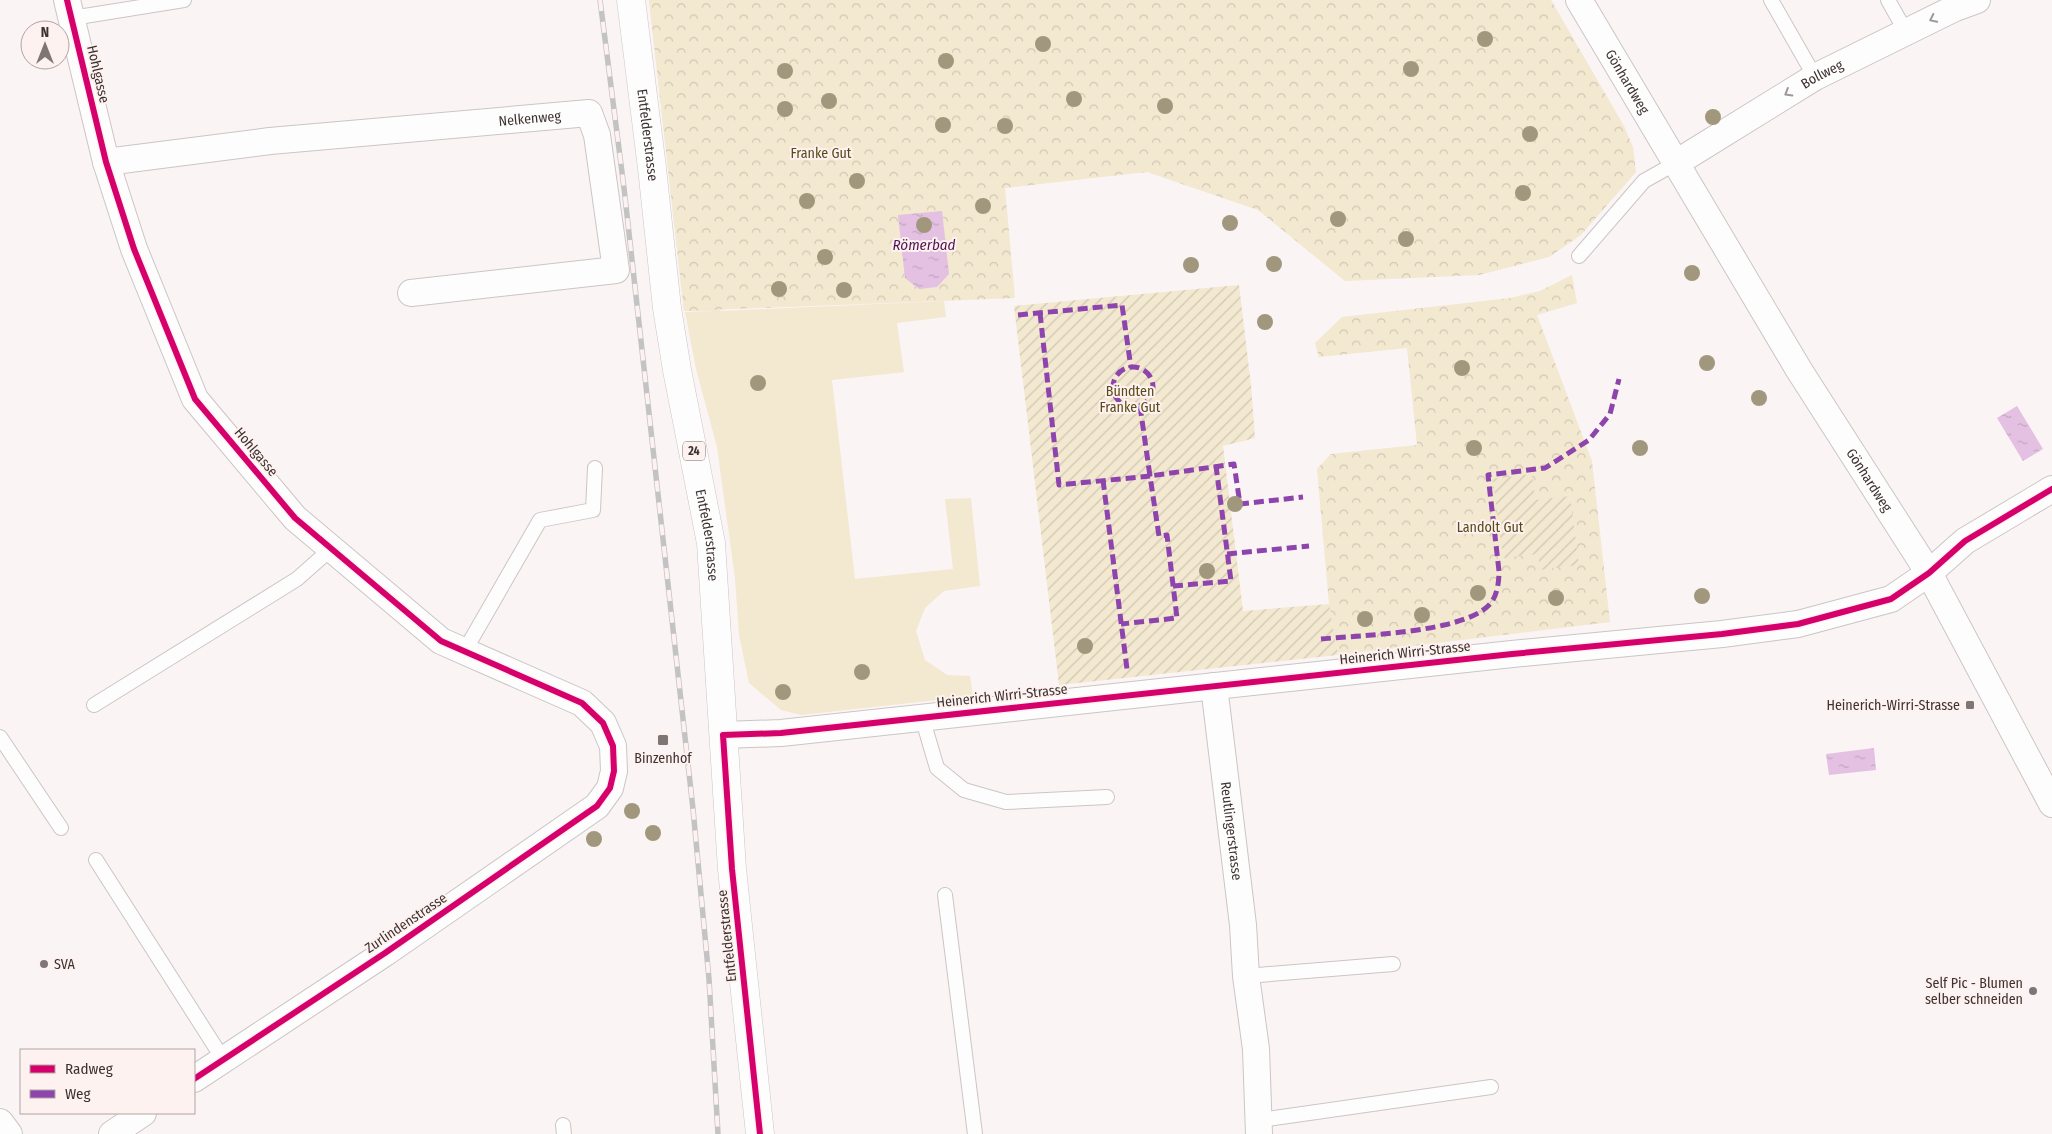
<svg xmlns="http://www.w3.org/2000/svg" width="2052" height="1134" font-family="'Fira Sans Condensed',sans-serif">
<style>
.grass{fill:#f3e8d0}
.park{fill:url(#park-crowns)}
.garden{fill:url(#garden-furrows)}
.water{fill:url(#water-ripples)}
.lines{fill:none;stroke-linecap:round;stroke-linejoin:round}
.service-casing{stroke:#ccc5c4;stroke-width:16}
.minor-casing{stroke:#ccc5c4;stroke-width:28}
.primary-casing{stroke:#ccc5c4;stroke-width:29}
.service{stroke:#fefdfd;stroke-width:14}
.minor{stroke:#fefdfd;stroke-width:26}
.primary{stroke:#fefdfd;stroke-width:28}
.rail-casing{stroke:#c4c3c3;stroke-width:5.5}
.rail{stroke:#fef2f0;stroke-width:4;stroke-dasharray:11;stroke-linecap:butt}
.quiet{stroke:#8e44ad;stroke-width:5;stroke-dasharray:10 5;stroke-linecap:butt}
.cycleway-casing{stroke:#fef2f0;stroke-width:9}
.cycleway{stroke:#d6006c;stroke-width:6}
.tree{fill:#a1977c}
.oneway{stroke:#9d9896}
.poi-dot{fill:#7e7675;stroke:#fef2f0;stroke-width:2}
.labels{text-anchor:middle;dominant-baseline:central;stroke-width:4;stroke-linejoin:round;paint-order:stroke}
.shield{fill:#fef2f0;stroke:#766c6a;stroke-width:1}
.shield-label{font-size:12px;font-weight:bold;fill:#3c3230}
.street-label{font-size:14px;fill:#3c3230;stroke:#fef2f0}
.park-label{font-size:14px;fill:#594b19;stroke:#fef2f0}
.poi-label{font-size:14px;fill:#3c3230;stroke:#fef2f0;text-anchor:end}
.water-label{font-size:15px;font-style:italic;fill:#501753;stroke:#fef2f0}
</style>
<defs>
<pattern id="park-crowns" width="20" height="18" patternUnits="userSpaceOnUse" patternTransform="scale(1.25)"><rect width="20" height="18" fill="#f3e8d0"/><path d="M2 6a3 3 0 1 1 6 0M12 15a3 3 0 1 1 6 0" fill="none" stroke="#d1c7b3"/></pattern>
<pattern id="garden-furrows" width="10" height="10" patternUnits="userSpaceOnUse" patternTransform="scale(1.25)"><rect width="10" height="10" fill="#f3e8d0"/><path d="M-1 1l2-2M0 10L10 0M9 11l2-2" fill="none" stroke="#d1c7b3"/></pattern>
<pattern id="water-ripples" width="26" height="14" patternUnits="userSpaceOnUse" patternTransform="scale(1.25)"><rect width="26" height="14" fill="#e4c0e2"/><path d="M2 4q2-2 4 0t4 0M15 11q2-2 4 0t4 0" fill="none" stroke="#c4a5c2"/></pattern>
</defs>
<rect width="100%" height="100%" fill="#faf4f4"/>
<!-- grass -->
<path class="grass" d="M649 0 745 265 720 311 944 301 946 317 897 323 904 372 832 380 855 579 953 569 945 499 971 498 980 586 944 591 925 608 916 631 925 660 947 675 970 676 973 696 801 715 781 710 749 683 739 635 735 578 717 447 696 369 685 312 715 311H684Z"/>
<!-- park -->
<g class="park">
<path d="M649 0H1551L1624 126 1633 147 1636 172 1581 235 1549 257 1479 275 1345 281 1258 210 1147 172 1005 188 1015 298 684 311Z"/>
<path d="M1572 275 1577 303 1537 315 1592 461 1610 622 1338 655 1329 604 1317 469 1331 454 1417 445 1407 348 1319 357 1315 343 1342 317 1510 298 1540 291Z"/>
</g>
<!-- garden -->
<g class="garden">
<path d="M1239 285 1251 385 1255 438 1223 446 1243 611 1329 604 1338 655 1059 685 1014 306Z"/>
<path d="M1532 474 1535 500 1570 496 1579 565 1540 570 1538 554 1503 558 1493 479Z"/>
</g>
<!-- water -->
<g class="water">
<path d="M942 211 949 274 937 287 919 289 905 278 898 215Z"/>
<path d="M2017 406 2043 449 2023 461 1997 418Z"/>
<path d="M1874 748 1876 770 1829 775 1826 754Z"/>
</g>
<g class="lines">
<!-- service casing -->
<g class="service-casing">
<g id="service">
<path d="M1771 0 1815 77"/>
<path d="M1888 0 1906 32"/>
<path d="M72 18 184 0"/>
<path d="M1579 256 1644 181 1676 163"/>
<path d="M464 652 540 520 593 510 595 468"/>
<path d="M94 705 297 579 332 548"/>
<path d="M922 717 937 768 964 790 1006 802 1107 797"/>
<path d="M0 737 61 828"/>
<path d="M96 860 223 1059"/>
<path d="M945 895 975 1134"/>
<path d="M1246 976 1393 964"/>
<path d="M1260 1120 1491 1087"/>
<path d="M563 1125 564 1134"/>
</g>
</g>
<!-- minor casing -->
<g class="minor-casing">
<g id="minor">
<path d="M67 0 106 162 134 249 195 399 295 518 441 641 582 703 603 723 613 746 614 771 610 788 597 806 385 953 194 1079"/>
<path id="s1" d="M1579 0 1799 370 1929 573 2052 804"/>
<path id="s2" d="M106 162 270 141 589 113 597 135 616 270 411 293"/>
<path id="s3" d="M1676 163 1815 77 1955 8 1977 0"/>
<path id="s4" d="M1214 686 1243 925 1246 976 1256 1049 1259 1134"/>
<path d="M723 735 781 733 1512 654 1722 634 1798 624 1891 599 1929 573 1965 541 2052 489"/>
<path d="M0 1122 9 1134"/>
<path d="M112 1134 143 1113"/>
</g>
</g>
<!-- primary casing -->
<g class="primary-casing">
<g id="primary">
<path id="s5" d="M631 0 652 168 667 308 677 370 711 543 732 869 760 1134"/>
</g>
</g>
<!-- service -->
<use href="#service" class="service"/>
<!-- minor -->
<use href="#minor" class="minor"/>
<!-- primary -->
<use href="#primary" class="primary"/>
<!-- rail casing -->
<g class="rail-casing">
<path id="rail" d="M600 0 624 188 693 809 709 979 718 1134"/>
</g>
<!-- rail -->
<use href="#rail" class="rail"/>
<!-- quiet -->
<g class="quiet">
<path d="M1040 313 1059 485 1150 476 1159 536 1167 535 1177 618 1121 624"/>
<path d="M1018 315 1122 305 1131 368"/>
<circle cx="1133" cy="387" r="20"/>
<path d="M1140 406 1150 476 1234 464 1240 504 1303 497"/>
<path d="M1103 480 1127 669"/>
<path d="M1227 554 1309 546"/>
<path d="M1173 586 1231 581 1216 466"/>
<path d="M1321 639C1361 635 1460 633 1488 606 1497 598 1499 583 1499 571L1488 475 1545 468 1589 440 1610 414 1619 379"/>
</g>
<!-- cycleway casing -->
<g class="cycleway-casing">
<g id="cycleway">
<path d="M67 0 106 162 134 249 195 399 295 518 441 641 582 703 603 723 613 746 614 771 610 788 597 806 385 953 194 1079"/>
<path d="M760 1134 732 869 723 735 781 733 1512 654 1722 634 1798 624 1891 599 1929 573 1965 541 2052 489"/>
</g>
</g>
<!-- cycleway -->
<use href="#cycleway" class="cycleway"/>
</g>
<!-- trees -->
<g class="tree">
<circle cx="1485" cy="39" r="8"/>
<circle cx="1043" cy="44" r="8"/>
<circle cx="946" cy="61" r="8"/>
<circle cx="1411" cy="69" r="8"/>
<circle cx="785" cy="71" r="8"/>
<circle cx="1074" cy="99" r="8"/>
<circle cx="829" cy="101" r="8"/>
<circle cx="1165" cy="106" r="8"/>
<circle cx="785" cy="109" r="8"/>
<circle cx="1713" cy="117" r="8"/>
<circle cx="943" cy="125" r="8"/>
<circle cx="1005" cy="126" r="8"/>
<circle cx="1530" cy="134" r="8"/>
<circle cx="857" cy="181" r="8"/>
<circle cx="1523" cy="193" r="8"/>
<circle cx="807" cy="201" r="8"/>
<circle cx="983" cy="206" r="8"/>
<circle cx="1338" cy="219" r="8"/>
<circle cx="1230" cy="223" r="8"/>
<circle cx="924" cy="225" r="8"/>
<circle cx="1406" cy="239" r="8"/>
<circle cx="825" cy="257" r="8"/>
<circle cx="1274" cy="264" r="8"/>
<circle cx="1191" cy="265" r="8"/>
<circle cx="1692" cy="273" r="8"/>
<circle cx="779" cy="289" r="8"/>
<circle cx="844" cy="290" r="8"/>
<circle cx="1265" cy="322" r="8"/>
<circle cx="1707" cy="363" r="8"/>
<circle cx="1462" cy="368" r="8"/>
<circle cx="758" cy="383" r="8"/>
<circle cx="1759" cy="398" r="8"/>
<circle cx="1474" cy="448" r="8"/>
<circle cx="1640" cy="448" r="8"/>
<circle cx="1235" cy="504" r="8"/>
<circle cx="1207" cy="571" r="8"/>
<circle cx="1478" cy="593" r="8"/>
<circle cx="1702" cy="596" r="8"/>
<circle cx="1556" cy="598" r="8"/>
<circle cx="1422" cy="615" r="8"/>
<circle cx="1365" cy="619" r="8"/>
<circle cx="1085" cy="646" r="8"/>
<circle cx="862" cy="672" r="8"/>
<circle cx="783" cy="692" r="8"/>
<circle cx="632" cy="811" r="8"/>
<circle cx="653" cy="833" r="8"/>
<circle cx="594" cy="839" r="8"/>
</g>
<!-- one-way arrows -->
<defs><path id="oneway-chevron" d="M-2-3.5L2.5 0L-2 3.5" fill="none" stroke-width="1.6" stroke-linecap="round" stroke-linejoin="round" transform="scale(1.25)"/></defs>
<g class="oneway">
<use href="#oneway-chevron" transform="translate(1933 19) rotate(154)"/>
<use href="#oneway-chevron" transform="translate(1788 93) rotate(149)"/>
</g>
<!-- markers -->
<g class="poi-dot">
<rect x="1965" y="700" width="10" height="10" rx="2.5"/>
<rect x="657" y="734" width="12" height="12" rx="2.5"/>
<circle cx="44" cy="964" r="5"/>
<circle cx="2033" cy="991" r="5"/>
</g>
<g class="labels">
<!-- shield labels -->
<rect class="shield" x="683" y="441.5" width="22" height="19" rx="4"/>
<g class="shield-label">
<text x="694" y="451">24</text>
</g>
<!-- street labels -->
<g class="street-label">
<text transform="translate(98 74) rotate(77)">Hohlgasse</text>
<text stroke="none"><textPath href="#s3" startOffset="171">Bollweg</textPath></text>
<text stroke="none"><textPath href="#s1" startOffset="95">Gönhardweg</textPath></text>
<text stroke="none"><textPath href="#s2" startOffset="426">Nelkenweg</textPath></text>
<text stroke="none"><textPath href="#s5" startOffset="136">Entfelderstrasse</textPath></text>
<text transform="translate(256 452) rotate(50)">Hohlgasse</text>
<text stroke="none"><textPath href="#s1" startOffset="561">Gönhardweg</textPath></text>
<text stroke="none"><textPath href="#s5" startOffset="541">Entfelderstrasse</textPath></text>
<text transform="translate(1405 653) rotate(-6)">Heinerich Wirri-Strasse</text>
<text transform="translate(1002 696) rotate(-6)">Heinerich Wirri-Strasse</text>
<text stroke="none"><textPath href="#s4" startOffset="146">Reutlingerstrasse</textPath></text>
<text transform="translate(406 923) rotate(-34)">Zurlindenstrasse</text>
<text transform="translate(727 936) rotate(-96)">Entfelderstrasse</text>
</g>
<!-- park labels -->
<g class="park-label">
<text x="821" y="153">Franke Gut</text>
<text x="1130" y="391">Bündten<tspan x="1130" dy="16">Franke Gut</tspan></text>
<text x="1490" y="527">Landolt Gut</text>
</g>
<!-- poi labels -->
<g class="poi-label">
<text x="1960" y="705">Heinerich-Wirri-Strasse</text>
<text x="663" y="758" text-anchor="middle">Binzenhof</text>
<text x="54" y="964" text-anchor="start">SVA</text>
<text x="2023" y="983">Self Pic - Blumen<tspan x="2023" dy="16">selber schneiden</tspan></text>
</g>
<!-- water labels -->
<g class="water-label">
<text x="924" y="245">Römerbad</text>
</g>
</g>
<!-- legend -->
<rect x="20" y="1049" width="175" height="65" fill="#fef2f0" stroke="#b0a5a3"/>
<rect x="30" y="1065" width="25" height="8" fill="#d6006c" stroke="#b0a5a3"/>
<text x="65" y="1074" font-size="15" fill="#3c3230">Radweg</text>
<rect x="30" y="1090" width="25" height="8" fill="#8e44ad" stroke="#b0a5a3"/>
<text x="65" y="1099" font-size="15" fill="#3c3230">Weg</text>
<!-- north arrow -->
<g transform="translate(45 45)"><circle r="24" fill="#fef2f0" stroke="#b0a5a3"/>
<path d="M0-4L9 19L0 12L-9 19Z" fill="#7e7675"/>
<text y="-8" font-size="14" font-weight="bold" text-anchor="middle" fill="#3c3230">N</text>
</g>
</svg>
